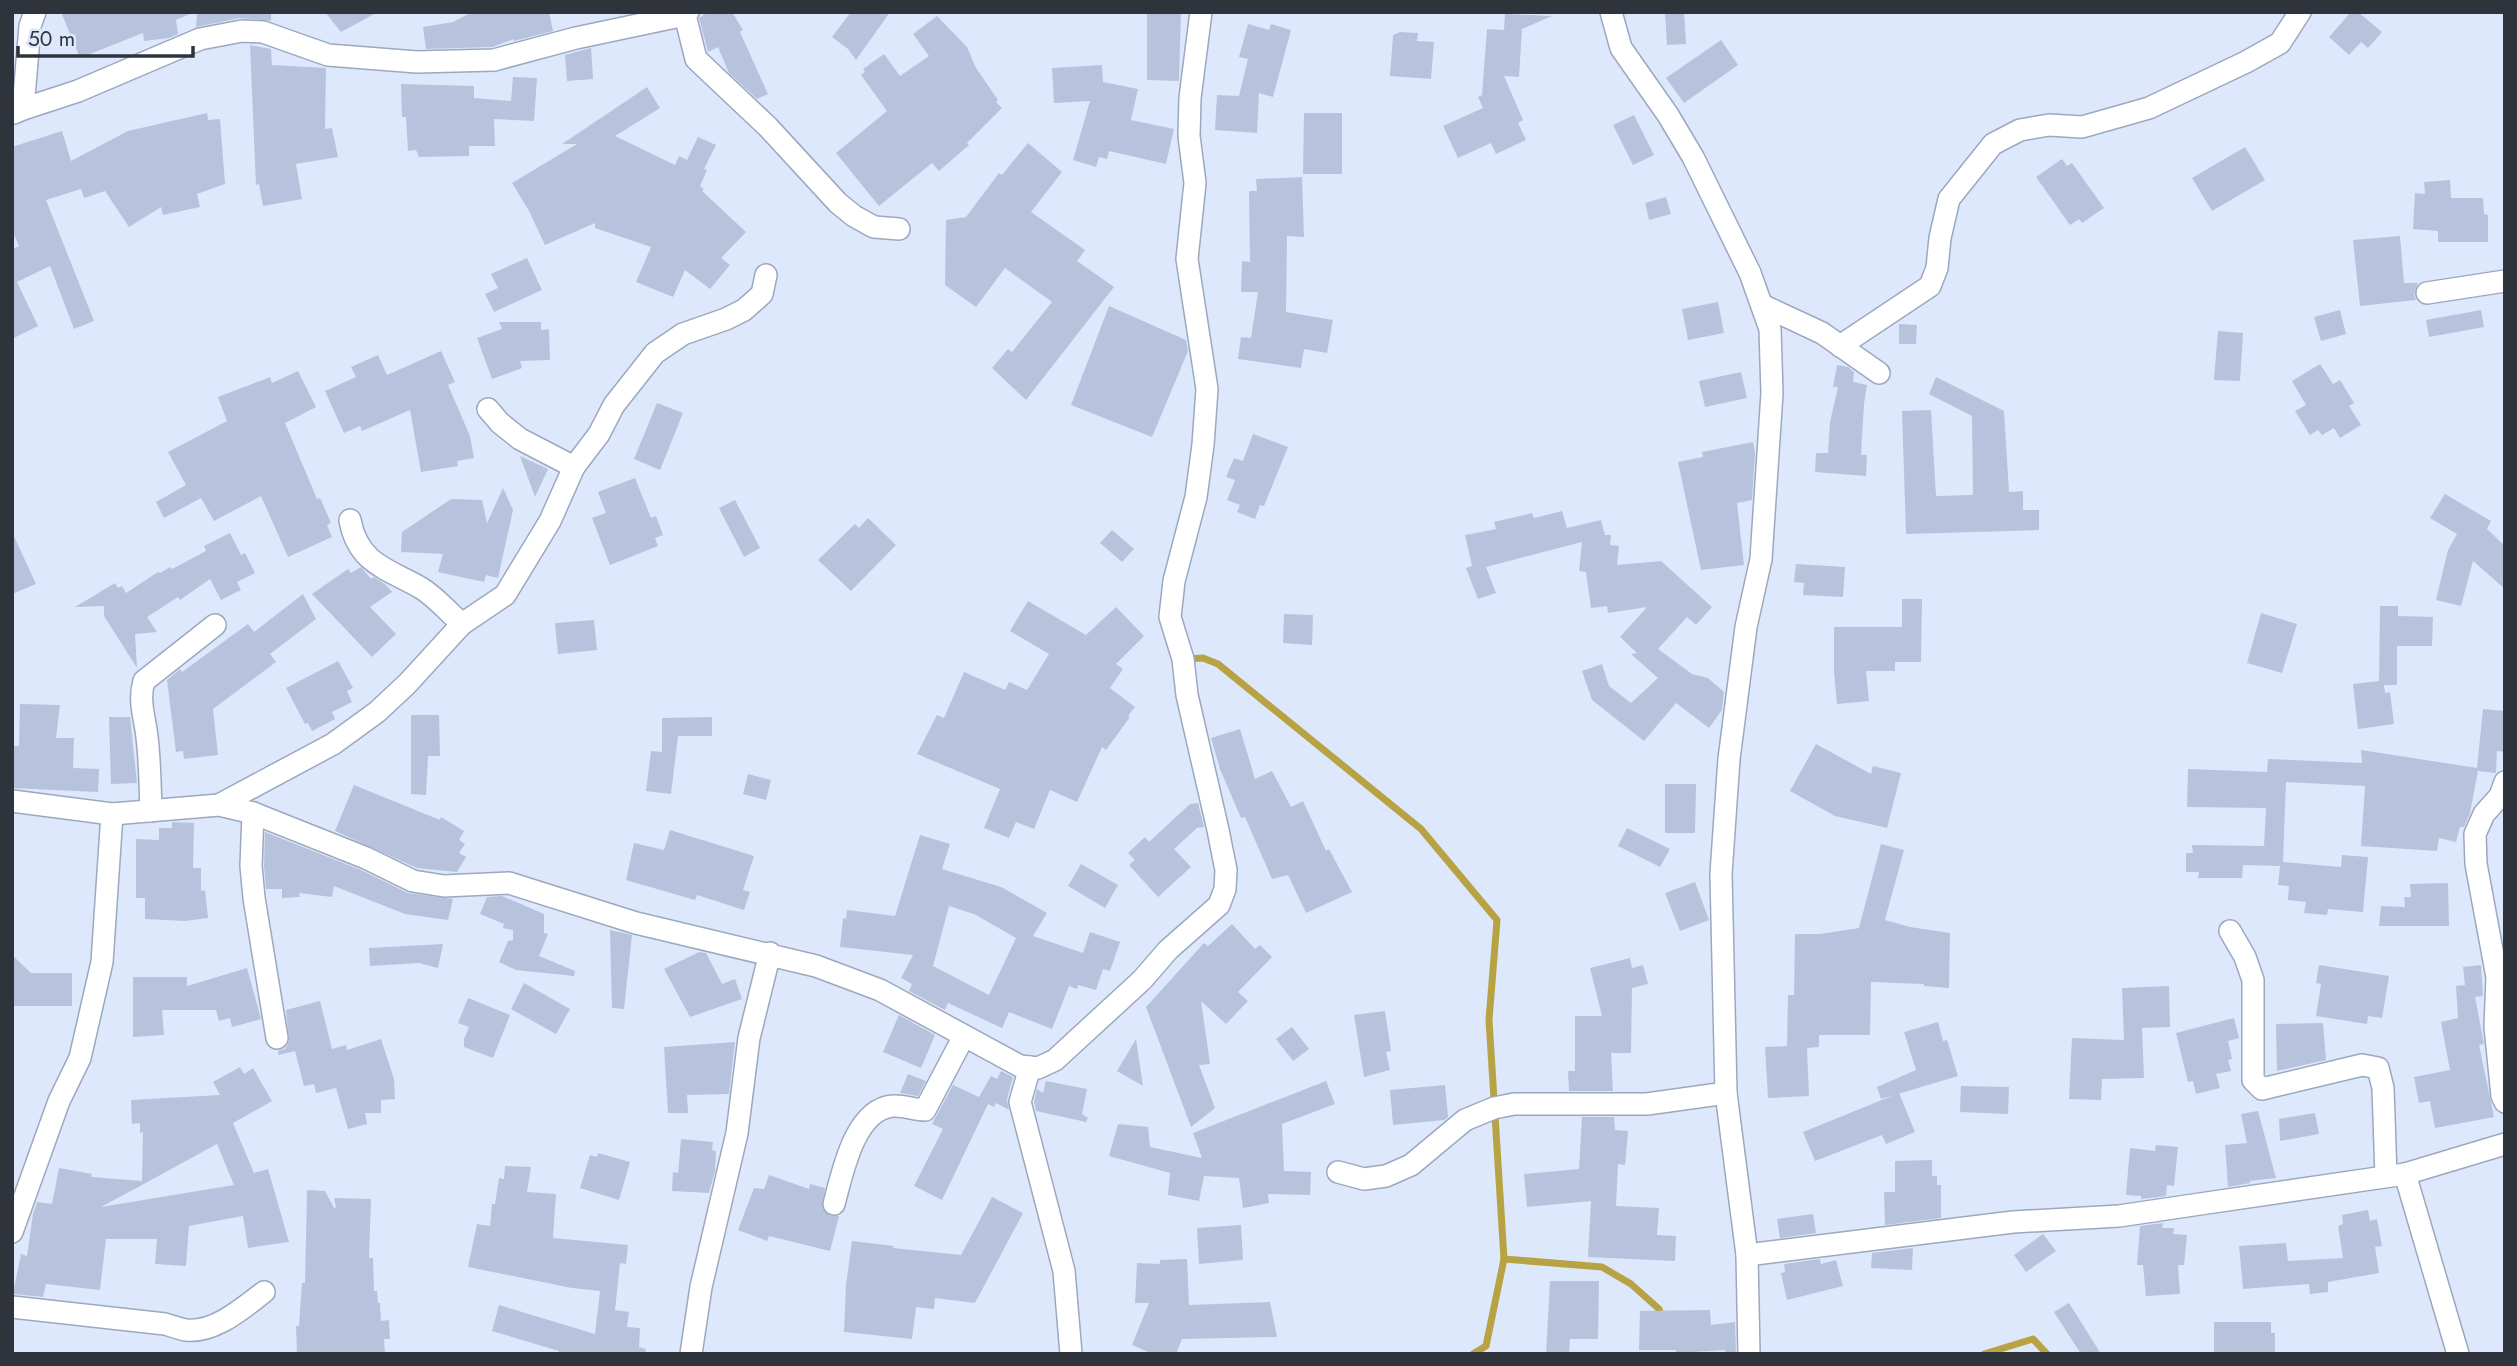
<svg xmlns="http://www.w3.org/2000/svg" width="2517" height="1366" font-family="Jost,sans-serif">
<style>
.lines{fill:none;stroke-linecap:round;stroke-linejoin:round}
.stream{stroke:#b8a344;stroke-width:7}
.building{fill:#b7c3dc;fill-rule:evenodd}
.street-casing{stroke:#9ca8bf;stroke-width:24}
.street{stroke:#fff;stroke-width:21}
</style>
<rect width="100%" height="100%" fill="#dee8fc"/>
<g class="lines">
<!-- stream -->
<g class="stream">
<path d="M1186 659 1203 658 1218 664 1421 829 1497 920 1489 1020 1504 1259 1486 1346 1473 1354"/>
<path d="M1504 1259 1602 1267 1631 1284 1659 1309 1662 1319"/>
<path d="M1984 1354 2033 1339 2047 1354"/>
</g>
</g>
<!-- building -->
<g class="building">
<path d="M61 12H192V13L176 20 178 34 169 38 144 41 143 33 80 58Z"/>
<path d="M197 12H271V21L240 18 196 27Z"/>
<path d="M325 12H378L341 32Z"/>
<path d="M472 12H549L553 31 514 41V39L492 47 426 49 423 27 453 22Z"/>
<path d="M708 12H732L743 30 740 32 768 94 757 99 729 73 718 47 708 52 699 18Z"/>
<path d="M851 12H890L856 60 848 49 832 37Z"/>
<path d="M1147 12H1181L1179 81 1147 80Z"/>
<path d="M1665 12H1684L1686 44 1667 45Z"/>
<path d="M2351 12H2358L2382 32 2368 48 2361 42 2349 55 2329 37Z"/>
<path d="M1505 14 1552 16 1522 29 1519 77 1504 76 1523 120 1518 123 1526 140 1496 154 1491 143 1458 158 1443 126 1483 108 1478 97 1482 95 1487 29 1504 30Z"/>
<path d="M937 16 967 47 976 68 998 100 996 102 1002 108 967 143 969 145 939 171 932 163 879 206 836 153 887 111 861 75 865 72 863 69 884 54 900 76 929 56 913 34Z"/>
<path d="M1248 24 1269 30 1271 24 1291 30 1273 97 1259 93 1257 133 1215 130 1217 95 1239 96 1248 59 1239 57Z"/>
<path d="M1400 32 1418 33 1417 41 1434 42 1431 79 1390 76 1393 35Z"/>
<path d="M1721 40 1738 65 1684 103 1666 78Z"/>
<path d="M250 45 271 49 272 65 326 68 325 129 332 128 338 157 296 164 302 199 263 206 259 184 256 185Z"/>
<path d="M591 48 593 79 567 81 565 55Z"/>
<path d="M1102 65 1103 82 1138 89 1131 120 1174 129 1166 164 1109 151 1107 159 1099 157 1096 167 1073 160 1090 101 1054 103 1052 68Z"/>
<path d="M513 77 537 78 534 121 494 119 495 146H469V156L419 157 416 150 408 151 406 117H402L401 84 474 86V98L511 101Z"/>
<path d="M647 87 660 108 615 136 675 165 679 156 687 160 698 137 716 145 704 169 707 170 700 186 704 189 702 191 746 232 721 258 730 265 710 289 685 270 673 297 636 282 651 247 595 228V223L545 245 529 211 512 183 577 144H562Z"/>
<path d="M207 113 208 120 220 119 225 184 197 194 200 207 163 215 161 207 129 227 105 191 84 198 81 189 46 200 94 321 74 329 50 266 17 282 38 326 12 339V249L19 246 12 230V147L62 131 71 161 128 131Z"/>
<path d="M1304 113H1342V174H1303Z"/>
<path d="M1634 115 1654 155 1633 165 1613 125Z"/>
<path d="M1028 143 1062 172 1031 212 1085 250 1077 261 1114 287 1026 400 992 368 1008 349 1012 352 1052 302 1005 268 976 307 945 285 946 220 966 217 999 173 1002 175Z"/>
<path d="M2245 147 2265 180 2212 211 2192 178Z"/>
<path d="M2062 159 2067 166 2072 163 2104 208 2082 223 2079 219 2070 225 2036 177Z"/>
<path d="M1302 177 1304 237 1287 236 1286 312 1333 320 1327 353 1304 349 1301 368 1238 359 1241 337 1251 338 1258 292H1241L1242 261 1250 262 1249 191H1257L1256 179Z"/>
<path d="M2450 180 2451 198H2483L2484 214 2488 215V242H2438V231L2413 229 2415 193 2425 194 2424 182Z"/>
<path d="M1666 197 1671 214 1649 220 1645 203Z"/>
<path d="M2400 236 2404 283H2418L2414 294 2416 300 2360 306 2353 240Z"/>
<path d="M527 258 542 290 494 312 485 294 498 288 491 274Z"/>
<path d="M1718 302 1724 333 1688 340 1682 309Z"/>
<path d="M1109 306 1186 340 1188 351 1152 437 1071 405Z"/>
<path d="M2340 310 2346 334 2321 341 2314 317Z"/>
<path d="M2481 310 2484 327 2429 337 2426 320Z"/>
<path d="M499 322H541V330L549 329 550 360 520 361 522 368 492 379 477 338 502 329Z"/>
<path d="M1899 324 1917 325 1916 344H1899Z"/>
<path d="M2218 331 2243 333 2240 381 2214 380Z"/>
<path d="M441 351 455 382 448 385 470 436 474 458 457 461 458 466 421 472 410 410 362 431 360 426 344 433 325 391 356 377 351 367 378 355 387 375Z"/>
<path d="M2320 364 2333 384 2340 380 2354 403 2349 406 2361 425 2340 438 2334 428 2322 435 2318 430 2310 435 2295 411 2306 405 2292 381Z"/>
<path d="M1837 365 1848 367 1854 372 1853 382 1867 385 1864 404 1861 455H1867L1866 476 1815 472 1816 453H1828L1830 422 1838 387H1833Z"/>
<path d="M298 371 316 407 285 423 317 499 320 498 331 523 327 525 332 537 288 557 261 496 214 521 201 498 164 518 156 502 186 485 168 452 227 421 218 397 270 377 272 383Z"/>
<path d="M1741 372 1747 398 1705 407 1699 381Z"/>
<path d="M1936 377 2004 411 2009 492 2023 491V510H2039V530L1906 534 1902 411 1931 410 1936 496 1973 495 1972 416 1929 394Z"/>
<path d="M657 403 683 413 660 470 634 459Z"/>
<path d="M1253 434 1288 447 1264 506 1260 505 1255 519 1237 512 1240 505 1227 500 1235 480 1226 477 1234 458 1243 461Z"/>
<path d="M1753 442 1755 453 1752 500 1737 503 1744 565 1701 570 1678 462 1703 457 1702 452Z"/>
<path d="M520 456 548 469 535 497Z"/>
<path d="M635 478 651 518 656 516 663 535 655 538 658 546 610 565 592 518 606 513 598 492Z"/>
<path d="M503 488 513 510 498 578 486 575 484 582 438 572 443 554 401 552 402 532 451 499 482 500 487 523Z"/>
<path d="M2445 494 2491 521 2487 529 2505 546V589L2473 561 2461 606 2436 600 2448 550 2457 534 2430 518Z"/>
<path d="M735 500 760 548 744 557 719 508Z"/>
<path d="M1562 511 1567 528 1601 520 1605 535H1611L1610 545 1619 546 1617 565 1661 561 1712 607 1696 625 1687 617 1658 649 1692 674 1708 678 1724 692 1722 710 1709 728 1676 703 1644 741 1592 700 1582 671 1602 664 1609 686 1631 703 1658 678 1631 654 1637 653 1620 637 1647 607 1608 613 1607 606 1591 608 1586 572 1579 571 1582 542 1486 567 1496 593 1478 599 1466 568 1472 566 1465 535 1496 529 1494 522 1532 513 1534 518Z"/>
<path d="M868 518 896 545 851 591 818 560 855 524 859 528Z"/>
<path d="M1112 530 1134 549 1122 562 1100 543Z"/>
<path d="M12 532 36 584 12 594Z"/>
<path d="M230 533 241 555 245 553 255 573 237 582 241 590 221 600 210 579 180 600 178 597 147 617 157 632 135 634 137 668 104 616V606L75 607 115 583 118 588 122 586 126 593 158 572 160 573 170 567 172 569 206 551 204 546Z"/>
<path d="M1796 564 1845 567 1843 597 1803 595 1804 583 1794 582Z"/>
<path d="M361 567 371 579 374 577 386 585 392 592 370 607 396 634 372 657 312 594 348 569 351 573Z"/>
<path d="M303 594 316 619 270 654 276 662 213 709 218 755 184 759 183 751 176 752 167 680 180 669 182 672 248 624 254 632Z"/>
<path d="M1902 599H1922L1921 662H1895V671H1866L1869 701 1837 704 1834 672V627H1902Z"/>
<path d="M1028 601 1086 635 1116 607 1144 636 1116 664 1123 669 1110 688 1135 707 1128 716 1130 717 1106 750 1102 747 1077 802 1050 790 1034 829 1016 822 1009 838 984 828 1000 789 917 754 937 715 944 718 964 672 1005 690 1009 682 1027 690 1049 654 1010 631Z"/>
<path d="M2380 606H2398V616L2433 617 2432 646H2397V685H2384L2385 693 2390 692 2394 724 2358 729 2353 684 2379 681Z"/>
<path d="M2261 613 2297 624 2282 673 2247 663Z"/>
<path d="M1284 614 1313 615 1312 645 1283 643Z"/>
<path d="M594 620 597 650 558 654 555 623Z"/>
<path d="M338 661 353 688 347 691 352 702 332 712 335 719 312 731 308 723 305 724 286 688Z"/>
<path d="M20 704 60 705 56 738H74L73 768 99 769 98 792 12 788V746H19Z"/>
<path d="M2483 709 2505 711V752L2497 751 2496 773 2478 771 2470 813 2464 827H2460L2456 842 2439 838 2437 851 2361 846 2365 786 2286 782 2283 862 2341 867 2342 855 2368 857 2363 912 2328 909 2327 915 2304 913 2306 902 2288 900 2289 886 2278 885 2280 866 2243 865 2242 878H2198L2199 872H2186V853H2193L2192 845 2264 846 2266 808 2187 807 2188 769 2267 772 2268 759 2362 763 2361 750 2477 768Z"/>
<path d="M411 715H439L440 756H428L426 795 411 794Z"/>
<path d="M109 717H130L137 783 111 784Z"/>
<path d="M712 717V736H678L671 794 646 791 651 751 662 752V718Z"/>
<path d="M1240 729 1255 779 1272 771 1291 807 1303 801 1326 851 1329 849 1352 892 1306 913 1288 875 1272 879 1245 817 1241 818 1220 769 1211 738Z"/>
<path d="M1816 744 1871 774 1873 766 1901 773 1887 828 1835 816 1790 791Z"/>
<path d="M748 774 771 780 766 800 743 794Z"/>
<path d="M1665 784H1696L1695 833H1665Z"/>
<path d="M354 785 440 820 441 817 464 831 459 840 465 844 459 853 466 857 457 872 417 868 335 831Z"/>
<path d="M1198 803 1204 827 1197 828 1174 849 1191 867 1158 897 1129 865 1135 860 1128 853 1145 837 1149 842 1190 804Z"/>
<path d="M172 822 194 823 193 868H201V891L205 890 208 918 185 921 145 919V898H136V839L159 840V828H172Z"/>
<path d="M1627 828 1670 849 1660 867 1618 846Z"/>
<path d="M670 830 754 856 743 890 750 892 744 910 697 895 695 900 626 880 634 843 664 850Z"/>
<path d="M265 832 361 870 408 893 453 899 448 920 405 914 334 886 332 897 299 893 300 897 282 898V889H266L264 866Z"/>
<path d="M920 835 950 844 942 869 1001 887 1047 913 1033 936 1083 953 1090 932 1120 942 1110 971 1103 969 1096 990 1078 985 1077 989 1069 986 1052 1029 1009 1012 1002 1028 948 1003 945 1010 909 991 912 984 901 978 913 955 840 947 843 918 846 919 847 910 895 916ZM949 906 974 914 1016 938 989 995 933 966Z"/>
<path d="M1881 844 1904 850 1885 920 1910 927 1950 933 1949 988 1924 986V984L1871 982 1870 1035H1819V1047L1807 1048 1809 1096 1768 1098 1765 1047 1787 1046 1788 995H1794L1795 934H1820L1859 928Z"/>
<path d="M1081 864 1118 885 1105 908 1068 886Z"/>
<path d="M1695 882 1709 920 1680 931 1665 893Z"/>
<path d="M2448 883 2449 926H2379L2381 906 2405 907 2404 897H2411L2410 884Z"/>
<path d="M502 896 544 914V933L548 934 539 956 575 971 574 976 516 970 499 962 508 941 513 940V930L503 928 504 924 480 914 487 897Z"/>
<path d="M1232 924 1255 949 1260 945 1272 957 1238 992 1248 1001 1226 1024 1201 1001 1210 1064 1199 1065 1215 1108 1191 1127 1146 1007 1204 943 1208 946Z"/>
<path d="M610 930 632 935 624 1009 612 1008Z"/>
<path d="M443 944 438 968 419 963 370 966 369 948Z"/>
<path d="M699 952 706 953 722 984 735 979 742 999 690 1017 664 969Z"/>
<path d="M12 955 31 973H72V1006H12Z"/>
<path d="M1630 958 1632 968 1643 965 1648 984 1632 988 1631 1053H1611L1613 1091H1569L1568 1071H1575V1016H1602L1590 968Z"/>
<path d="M2319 965 2389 976 2382 1018 2368 1016 2367 1024 2316 1016 2321 984 2316 983Z"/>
<path d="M2481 965 2483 996 2475 997 2484 1044 2479 1045 2494 1117 2435 1128 2430 1101 2419 1103 2414 1077 2450 1070 2441 1022 2458 1018 2456 986 2465 985 2463 967Z"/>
<path d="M247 968 261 1019 232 1027 230 1018 219 1021 216 1010H162L164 1035 133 1037V977H187V986Z"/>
<path d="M524 983 570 1009 556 1034 511 1009Z"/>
<path d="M2169 986 2170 1027 2142 1028 2144 1078 2102 1079 2101 1100 2069 1099 2072 1038 2124 1040 2122 988Z"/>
<path d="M468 998 510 1015 493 1058 464 1047V1039L469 1027 458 1023Z"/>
<path d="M320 1001 332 1049 346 1045 347 1050 381 1039 394 1079 395 1099 381 1100V1113H365L367 1124 348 1129 336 1088 316 1093 314 1084 304 1086 295 1051 278 1055V1051L285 1049 289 1042 286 1010Z"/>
<path d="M1385 1011 1391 1051 1386 1052 1390 1070 1364 1077 1354 1015Z"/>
<path d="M899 1015 935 1035 921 1068 883 1052Z"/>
<path d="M2234 1018 2239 1038 2228 1041 2232 1059 2228 1060 2231 1071 2216 1074 2220 1088 2196 1094 2193 1081 2188 1082 2176 1033Z"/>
<path d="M1938 1022 1943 1041 1947 1040 1958 1076 1881 1099 1877 1087 1916 1070 1904 1032Z"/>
<path d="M2323 1023 2326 1060 2277 1071 2276 1024Z"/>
<path d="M1292 1027 1309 1049 1293 1061 1276 1039Z"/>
<path d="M1136 1039 1143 1086 1117 1071Z"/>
<path d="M735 1042 729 1094 687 1095 688 1113H668L664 1047Z"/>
<path d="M240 1067 244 1074 253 1068 272 1101 233 1123 254 1173 268 1169 289 1242 248 1248 243 1216 189 1226 186 1266 155 1264 157 1239H106L100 1290 46 1284 43 1297 13 1294 21 1254 27 1256 33 1214 37 1202 52 1204 59 1168 92 1174 91 1177 142 1181 143 1132 140 1133V1123L132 1124 131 1100 220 1095 213 1082ZM217 1144 234 1185 101 1207 142 1185Z"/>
<path d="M1001 1071 1013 1077 1007 1099 1009 1110 996 1103 994 1107 988 1104 942 1200 914 1186 943 1129 932 1124 953 1085 979 1097 991 1076 997 1079Z"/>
<path d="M908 1074 926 1081 918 1096 900 1093Z"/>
<path d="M1046 1081 1087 1089 1082 1114 1088 1118 1086 1122 1036 1111 1034 1102 1037 1089 1043 1093Z"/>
<path d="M1326 1081 1335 1104 1282 1124 1284 1171 1311 1172 1310 1195 1268 1194 1269 1203 1243 1208 1239 1178 1204 1176 1199 1201 1168 1195 1170 1173 1109 1156 1118 1124 1148 1127 1150 1147 1202 1158 1193 1133Z"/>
<path d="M1445 1085 1448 1117 1444 1120 1393 1125 1390 1090Z"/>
<path d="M1961 1086 2009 1087 2008 1114 1960 1112Z"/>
<path d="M1899 1093 1915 1132 1886 1144 1882 1135 1815 1161 1803 1132Z"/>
<path d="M2258 1111 2276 1178 2250 1181V1183L2228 1187 2225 1145 2247 1143 2241 1114Z"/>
<path d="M2315 1113 2319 1134 2280 1141 2279 1119Z"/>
<path d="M1582 1117H1614L1615 1130 1628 1131 1625 1165 1618 1164 1616 1206 1659 1208 1657 1235 1676 1236 1675 1261 1588 1257 1591 1201 1527 1207 1524 1174 1579 1169Z"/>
<path d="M681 1139 713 1142 712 1150 716 1151 715 1171 709 1193 672 1191 673 1172 678 1173 679 1163Z"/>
<path d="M2156 1145 2178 1147 2174 1186 2167 1185 2166 1196 2141 1199V1196L2126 1195 2130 1148 2155 1151Z"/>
<path d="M598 1153 630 1162 619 1200 580 1188 590 1155 597 1157Z"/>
<path d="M1932 1160V1176H1937V1185H1941V1218L1885 1225 1884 1192H1895V1161Z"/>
<path d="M505 1166 531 1167 527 1192 556 1194 553 1238 628 1245 626 1264 620 1263 615 1310 629 1312 627 1327 640 1328 639 1347 646 1349 645 1354H558L559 1351 492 1331 499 1305 595 1334 600 1291 572 1288 468 1267 477 1224 490 1226 492 1204H495L499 1178 504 1179Z"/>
<path d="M769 1175 809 1189 810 1184 825 1188 822 1208 830 1216H839L830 1251 769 1236 767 1241 738 1230 754 1188 764 1189Z"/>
<path d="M307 1190 325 1191 334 1208 336 1207 334 1198 371 1199 369 1258H373L374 1291H377L378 1303H380L381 1321 389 1320 390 1339H384L385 1354H297L296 1326H299L302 1283H305Z"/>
<path d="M992 1197 1023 1213 975 1303 935 1298 934 1309 916 1307 912 1339 844 1332 846 1285 852 1241 894 1246 893 1248 961 1255Z"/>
<path d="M2368 1210 2370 1221 2377 1219 2382 1246 2375 1247 2379 1273 2328 1282V1292L2310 1294 2309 1284 2243 1289 2239 1246 2286 1243 2288 1261 2343 1258 2338 1226 2343 1224 2342 1215Z"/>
<path d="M1813 1214 1816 1233 1780 1238 1777 1219Z"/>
<path d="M2163 1223 2162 1228H2174L2173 1234 2187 1235 2184 1265H2178L2180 1294 2146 1296 2143 1265H2137L2140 1226Z"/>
<path d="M1241 1225 1243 1260 1199 1264 1197 1228Z"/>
<path d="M2043 1234 2056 1251 2026 1272 2014 1255Z"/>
<path d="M1913 1248 1912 1270 1871 1268 1872 1253Z"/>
<path d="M1187 1259 1189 1305 1270 1302 1277 1337 1182 1339 1176 1354H1153L1132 1345 1149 1303H1135L1137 1263 1160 1264V1260Z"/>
<path d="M1820 1259 1821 1264 1836 1260 1843 1286 1787 1300 1781 1273 1785 1272 1784 1264Z"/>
<path d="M1550 1281H1599L1598 1339H1570L1569 1354H1546Z"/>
<path d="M2069 1303 2101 1354H2081L2054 1312Z"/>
<path d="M1710 1310 1711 1325 1735 1322 1736 1354H1726L1725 1350 1676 1353V1350H1639L1640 1311Z"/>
<path d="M2214 1322H2271V1333H2275V1354H2214Z"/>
</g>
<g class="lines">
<!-- street casing -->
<g class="street-casing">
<g id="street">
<path d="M688 12 685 15 696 59 768 127 838 203 854 216 874 227 899 229"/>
<path d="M1611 12 1621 48 1668 115 1693 157 1750 273 1770 329 1772 393 1761 559 1746 627 1729 759 1721 874 1726 1093 1747 1255 1749 1354"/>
<path d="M23 109 78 91 200 39 242 31 263 32 328 55 417 62 494 60 576 38 685 15"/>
<path d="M14 113 23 109 30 26 35 12"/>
<path d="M2427 293 2505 281"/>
<path d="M1764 306 1822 333 1879 373"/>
<path d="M1840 346 1930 286 1937 268 1940 238 1949 199 1993 144 2020 130 2049 125 2082 127 2149 108 2246 62 2280 43 2300 12"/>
<path d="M488 409 500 423 520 439 574 467"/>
<path d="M350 520C358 564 388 569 421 588 436 597 449 613 462 624"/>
<path d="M2505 782 2500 796 2484 814 2475 834 2476 864 2497 977 2495 1027 2502 1096 2505 1102"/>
<path d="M12 801 112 814 219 805 253 813 366 858 413 881 444 886 509 883 636 923 816 966 880 990 1020 1066 1038 1068 1055 1060 1142 980 1168 950 1219 905 1225 889 1226 870 1218 830 1187 695 1183 659 1170 617 1174 581 1196 497 1203 445 1207 389 1187 259 1195 183 1189 136 1190 98 1201 12"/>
<path d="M219 805 333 744 377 712 407 684 462 624 505 595 550 521 574 467 599 434 614 405 655 353 683 334 726 319 744 310 762 294 766 275"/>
<path d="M151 811C150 786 150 761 147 737 145 718 138 701 144 681L215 625"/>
<path d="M253 813 251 866 254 898 277 1038"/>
<path d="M2230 931 2245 957 2253 980V1080L2262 1089 2362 1065 2378 1068 2383 1088 2386 1176"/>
<path d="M1030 1067 1020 1102 1064 1271 1071 1354"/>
<path d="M1338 1172 1364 1179 1386 1176 1411 1165 1465 1120 1494 1108 1514 1104H1647L1726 1093"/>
<path d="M2405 1174 2458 1354"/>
<path d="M834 1204C842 1175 854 1109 893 1106 903 1105 915 1110 925 1110L964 1036"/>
<path d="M12 1232 59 1101 80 1058 102 962 112 814"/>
<path d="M1747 1255 2013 1222 2119 1216 2200 1204 2405 1174 2505 1144"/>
<path d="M12 1307 165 1324C172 1326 179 1329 186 1330 215 1333 243 1308 264 1292"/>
<path d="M691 1354 701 1287 737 1133 749 1038 770 953"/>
</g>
</g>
<!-- street -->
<use href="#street" class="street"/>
</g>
<!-- border -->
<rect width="2517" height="1366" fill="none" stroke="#2e333c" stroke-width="28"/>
<!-- scale -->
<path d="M18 46v10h175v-10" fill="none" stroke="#2e333c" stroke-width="3.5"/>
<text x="28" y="46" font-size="21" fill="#2e333c" stroke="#dee8fc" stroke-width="5" paint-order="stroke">50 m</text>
</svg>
